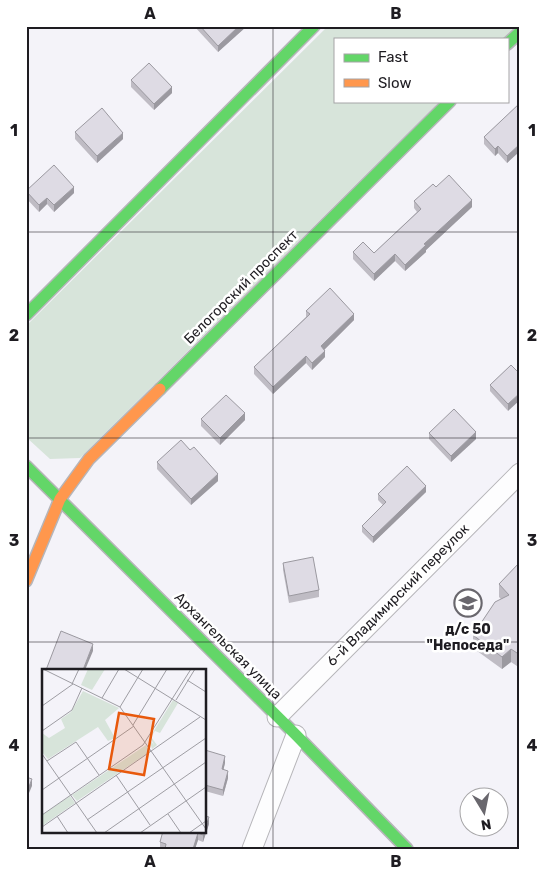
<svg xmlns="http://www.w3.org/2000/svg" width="546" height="875" font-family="Rubik,sans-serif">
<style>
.green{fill:#d7e4da}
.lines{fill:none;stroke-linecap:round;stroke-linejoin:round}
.street-casing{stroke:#b6b5b9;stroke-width:21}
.fast-casing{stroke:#b6b5b9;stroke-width:14}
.slow-casing{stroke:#b6b5b9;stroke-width:14}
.street{stroke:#fdfdfe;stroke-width:19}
.fast{stroke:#63d668;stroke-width:11}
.slow{stroke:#ff974d;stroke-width:11}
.wall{fill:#bfbcc4}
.shaded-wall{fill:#9b99a0}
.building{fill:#dedbe4;stroke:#9b99a0}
.grid{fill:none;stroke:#1e1c21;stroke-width:1;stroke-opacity:0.55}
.labels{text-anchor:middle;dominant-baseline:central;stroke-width:5;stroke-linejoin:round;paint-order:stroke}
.street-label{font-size:14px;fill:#1e1c21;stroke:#fff}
.poi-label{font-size:14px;font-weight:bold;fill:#1e1c21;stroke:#fff}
.inset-road{fill:none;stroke:#9e9da3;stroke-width:1}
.view{fill:#e8590c;fill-opacity:0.15;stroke:#e8590c;stroke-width:2.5}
.inset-edge{fill:none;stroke:#1e1c21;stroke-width:2.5}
.neatline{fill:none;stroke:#1e1c21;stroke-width:2}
.grid-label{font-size:16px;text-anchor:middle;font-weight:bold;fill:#1e1c21}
</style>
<rect width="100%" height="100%" fill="#f4f3f9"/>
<!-- green -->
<path class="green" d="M328 26H516L503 39H335V101H440L80 458 50 459 26 437V326Z"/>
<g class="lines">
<!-- street casing -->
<g class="street-casing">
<g id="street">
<path d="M277 717 520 473"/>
<path d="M252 849 296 735"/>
</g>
</g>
<!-- fast casing -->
<g class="fast-casing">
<g id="fast">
<path d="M507 44 520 32"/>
<path d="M26 315 314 26"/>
<path d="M160 389 450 101"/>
<path d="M26 466 296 735 407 849"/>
</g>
</g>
<!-- slow casing -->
<g class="slow-casing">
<path id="slow" d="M26 581 60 499 89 459 160 389"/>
</g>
<!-- street -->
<use href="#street" class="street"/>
<!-- fast -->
<use href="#fast" class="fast"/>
<!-- slow -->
<use href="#slow" class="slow"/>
</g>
<!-- wall -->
<g class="wall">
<path d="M194 26H247L218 52Z"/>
<path d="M131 80 172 93 154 110 131 87Z"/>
<path d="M520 103V151L507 163 498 153 495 156 484 144V137Z"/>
<path d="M75 132 123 139 97 163 75 139Z"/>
<path d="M436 187 472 207 426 250V252L405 271 395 261 374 281 353 259V252L374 253 417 212 414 208V201Z"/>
<path d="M26 191 74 193 54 212 47 204 39 212 26 198Z"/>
<path d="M306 311 354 320 324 350 325 357 312 370 306 363 273 394 254 374V367L306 317Z"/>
<path d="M511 365 508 411 490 391V385Z"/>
<path d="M201 419 245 420 220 445 201 426Z"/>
<path d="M429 433 476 439 451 462 429 439Z"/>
<path d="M157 462 218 481 191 505 157 469Z"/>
<path d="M426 492 373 543 362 532V526L383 505 378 500V494Z"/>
<path d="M520 562V668L511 662 502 669 473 648V635L501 599 499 597V584Z"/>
<path d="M283 563 319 590V597L289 603 283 570Z"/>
<path d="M205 750 225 763 223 770 228 778 223 796 205 791Z"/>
<path d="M209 824 203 842 198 840 195 849H160V842Z"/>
</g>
<!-- shaded-wall -->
<g class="shaded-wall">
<path d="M239 26H247L218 52V46Z"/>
<path d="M172 87V93L154 110V104Z"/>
<path d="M123 133V139L97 163V156Z"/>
<path d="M520 144V151L507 163V156Z"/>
<path d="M498 146V153L495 156V149Z"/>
<path d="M74 187V193L54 212V205Z"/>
<path d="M47 198V204L39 212V205Z"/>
<path d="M472 200V207L426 250V252L405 271V265L424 244Z"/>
<path d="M395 254V261L374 281V274Z"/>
<path d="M354 314V320L321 353V346Z"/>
<path d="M325 351V357L312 370V363Z"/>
<path d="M306 356V363L273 394V387Z"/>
<path d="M520 393V400L508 411V404Z"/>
<path d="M245 413V420L220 445V438Z"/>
<path d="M476 432V439L451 462V456Z"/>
<path d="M218 474V481L191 505V499Z"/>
<path d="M426 486V492L373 543V537Z"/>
<path d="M93 644V651L85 670H83Z"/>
<path d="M511 649V662L502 669V657Z"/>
<path d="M225 756V763L222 776V769Z"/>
<path d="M228 771V778L223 796V790Z"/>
<path d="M32 779V786L26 800V794Z"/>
<path d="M209 817V824L203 842V835L204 831H205V829Z"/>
<path d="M198 833V840L195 849H193Z"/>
</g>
<!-- building -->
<g class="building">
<path d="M200 26H239L218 46Z"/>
<path d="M149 63 172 87 154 104 131 80Z"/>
<path d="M520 103V144L507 156 498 146 495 149 484 137Z"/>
<path d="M102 108 123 133 97 156 75 132Z"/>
<path d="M54 165 74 187 54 205 47 198 39 205 26 191Z"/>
<path d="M449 175 472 200 424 244 426 245 405 265 395 254 374 274 353 252 363 242 374 253 421 209 414 201 433 184 436 187Z"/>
<path d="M330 288 354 314 321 346 325 351 312 363 306 356 273 387 254 367 310 314 306 311Z"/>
<path d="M511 365 520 374V393L508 404 490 385Z"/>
<path d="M226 395 245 413 220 438 201 419Z"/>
<path d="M454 409 476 432 451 456 429 433Z"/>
<path d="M181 440 190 450 194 447 218 474 191 499 157 462Z"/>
<path d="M407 466 426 486 373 537 362 526 386 502 378 494Z"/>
<path d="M313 557 319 590 289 596 283 563Z"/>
<path d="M520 562V655L511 649 502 657 473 635 495 602 509 595 499 584Z"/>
<path d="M61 631 93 644 83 670H46Z"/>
<path d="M205 750 225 756 222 769 228 771 223 790 205 785Z"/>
<path d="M26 777 32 779 26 794Z"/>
<path d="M205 816 209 817 205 829Z"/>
<path d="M163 831H204L203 835 198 833 193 849H165L166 844 160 842Z"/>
</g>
<!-- grid -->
<path class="grid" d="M273 26V849M26 232H520M26 438H520M26 642H520"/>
<!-- icons -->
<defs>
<g id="school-ring" transform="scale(1.4375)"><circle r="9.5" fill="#fff" stroke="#69676d" stroke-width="1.5"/><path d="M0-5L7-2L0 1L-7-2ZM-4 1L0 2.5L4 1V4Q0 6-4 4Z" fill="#69676d"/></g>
</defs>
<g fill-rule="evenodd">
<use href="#school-ring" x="468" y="603"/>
</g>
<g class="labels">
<!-- street labels -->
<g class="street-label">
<text transform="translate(241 287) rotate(-45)">Белогорский проспект</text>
<text transform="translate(398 595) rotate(-45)">6-й Владимирский переулок</text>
<text transform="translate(228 646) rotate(45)">Архангельская улица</text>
</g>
<!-- poi labels -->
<g class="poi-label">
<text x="468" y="629">д/с 50<tspan x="468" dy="16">"Непоседа"</tspan></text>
</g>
</g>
<!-- overview -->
<g transform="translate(42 669)">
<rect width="164" height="164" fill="#f4f3f9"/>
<path d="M46 0H63L50 21 39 16ZM41 22 77 39 63 51 73 69 66 72 56 58 6 90 0 83V64L7 69 23 59 19 50 29 43ZM131 31 136 34 118 64 113 62 109 68 115 76 110 80 107 70 112 76 108 68ZM104 76 107 83 35 132 30 126ZM28 127 33 134 0 157V146Z" fill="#d7e4da"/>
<path class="inset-road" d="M1 0 78 38 164 160M82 0 164 51M145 11 164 23M30 15 37 0M60 29 77 0M134 31 153 0M0 37 31 15M78 38 101 0M91 56 125 0M0 62 30 41 40 19M0 85 55 164M5 92 34 73 57 106M74 106 108 156M0 121 92 57M126 145 139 164M0 146 101 76 149 0M15 147 26 164M45 151 164 69M0 158 158 48M62 164 164 93M98 164 164 118M147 164 164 152"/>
<path class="view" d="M77 44 112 50 102 106 67 100Z"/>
<rect width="164" height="164" class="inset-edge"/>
</g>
<!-- border -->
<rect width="546" height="875" fill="none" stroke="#ffffff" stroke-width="55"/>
<!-- legend -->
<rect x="334" y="38" width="175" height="65" fill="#ffffff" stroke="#a5a4a6"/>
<rect x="344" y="54" width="25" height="8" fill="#63d668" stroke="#a5a4a6"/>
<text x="378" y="62" font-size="15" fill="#1e1c21">Fast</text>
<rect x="344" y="79" width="25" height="8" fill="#ff974d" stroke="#a5a4a6"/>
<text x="378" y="88" font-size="15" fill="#1e1c21">Slow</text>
<!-- north arrow -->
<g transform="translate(484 812) rotate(170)"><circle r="24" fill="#ffffff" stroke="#a5a4a6"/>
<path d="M0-4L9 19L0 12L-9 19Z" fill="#69676d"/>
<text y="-8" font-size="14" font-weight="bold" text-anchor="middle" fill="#1e1c21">N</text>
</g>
<rect x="28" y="28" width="490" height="820" class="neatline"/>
<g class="grid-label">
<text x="150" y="19">A</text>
<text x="396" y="19">B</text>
<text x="14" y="136">1</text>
<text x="532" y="136">1</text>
<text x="14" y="341">2</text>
<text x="532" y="341">2</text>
<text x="14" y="546">3</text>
<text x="532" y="546">3</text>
<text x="14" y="751">4</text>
<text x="532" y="751">4</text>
<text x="150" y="867">A</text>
<text x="396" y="867">B</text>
</g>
</svg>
